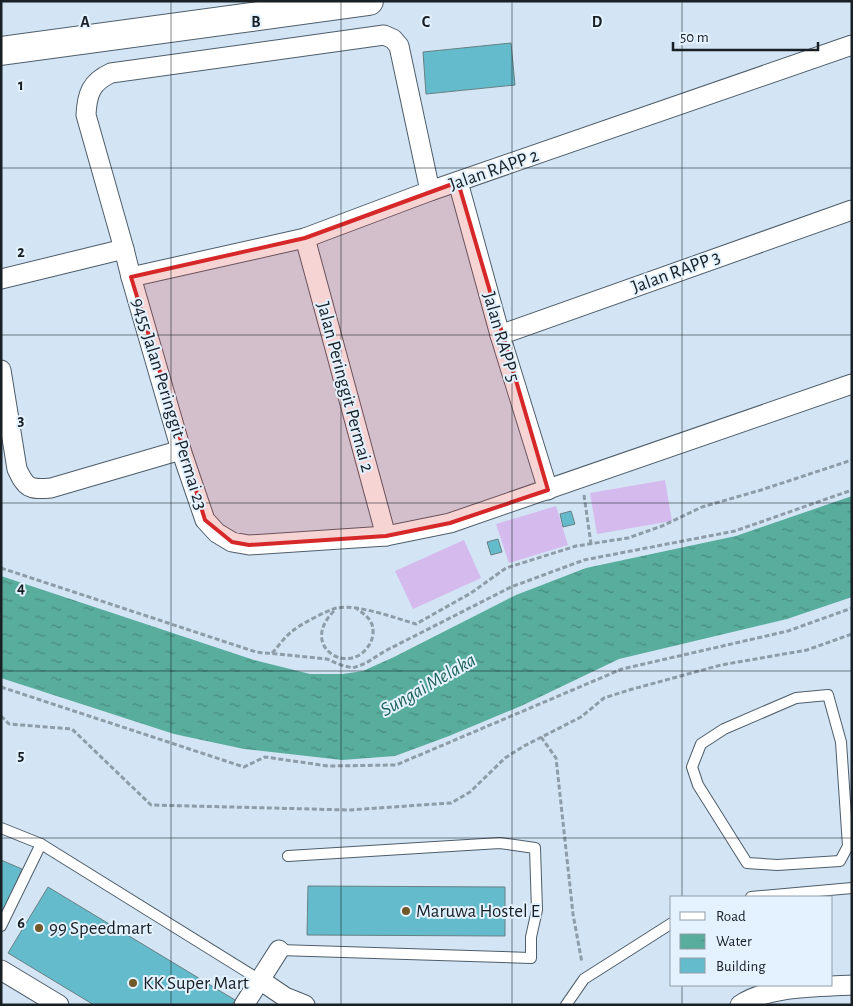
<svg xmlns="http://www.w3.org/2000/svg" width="853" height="1006" font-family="'Alegreya Sans',sans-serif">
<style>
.grass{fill:#d5baed}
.water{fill:url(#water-ripples)}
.building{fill:#64bbcb;stroke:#688084}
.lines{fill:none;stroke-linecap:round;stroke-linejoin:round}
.lane-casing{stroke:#4e5d6a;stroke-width:12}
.street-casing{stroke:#4e5d6a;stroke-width:21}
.secondary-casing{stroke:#4e5d6a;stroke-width:30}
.path{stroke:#8e9ca7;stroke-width:3;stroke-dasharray:5 2.5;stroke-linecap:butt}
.lane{stroke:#fff;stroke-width:10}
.street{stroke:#fff;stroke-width:19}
.secondary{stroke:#fff;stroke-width:28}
.marked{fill:#d62828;fill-opacity:0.2;stroke:#d62828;stroke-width:4;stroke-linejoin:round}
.grid{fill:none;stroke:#181f25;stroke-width:1;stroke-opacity:0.55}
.poi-dot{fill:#715829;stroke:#e3f2fe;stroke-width:2}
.labels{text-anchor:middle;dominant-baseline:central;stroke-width:4;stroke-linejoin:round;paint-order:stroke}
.street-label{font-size:19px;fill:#181f25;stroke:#e3f2fe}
.poi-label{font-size:19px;fill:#181f25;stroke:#e3f2fe;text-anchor:start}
.water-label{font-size:20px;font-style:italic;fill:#206457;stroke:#e3f2fe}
.grid-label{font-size:16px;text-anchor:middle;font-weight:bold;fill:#181f25;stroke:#e3f2fe;stroke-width:4;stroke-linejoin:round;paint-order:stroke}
</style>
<defs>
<pattern id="water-ripples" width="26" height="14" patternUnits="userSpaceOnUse" patternTransform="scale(1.25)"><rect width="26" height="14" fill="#58ad9c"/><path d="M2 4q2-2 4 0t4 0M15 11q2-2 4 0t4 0" fill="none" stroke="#488c7f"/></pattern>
</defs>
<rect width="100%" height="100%" fill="#d3e5f4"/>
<!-- grass -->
<g class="grass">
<path d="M665 480 672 521 597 534 590 493Z"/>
<path d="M556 506 568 545 509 563 496 524Z"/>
<path d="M464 540 481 578 413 609 395 571Z"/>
</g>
<!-- water -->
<path class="water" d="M852 496V597L787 619 619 659 521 706 449 736 395 756 342 760 244 749 174 734 1 678V576L254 660 310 674H343L363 671 394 657 516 595 586 568 736 536Z"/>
<!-- building -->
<g class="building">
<path d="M511 43 515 85 426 94 423 52Z"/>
<path d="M571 511 575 524 563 527 560 514Z"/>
<path d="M498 539 502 552 491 555 487 542Z"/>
<path d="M1 860 22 869 1 918Z"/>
<path d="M308 886 505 887V936L307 935Z"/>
<path d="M48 887 235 1000 232 1005H94L8 953Z"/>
</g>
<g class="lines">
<!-- lane casing -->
<g class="lane-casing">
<g id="lane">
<path d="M828 695 841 742 848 846 840 861 777 865 747 863 698 785 692 767 701 744 724 729 796 698Z"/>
<path d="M1 828 41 844 260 980"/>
<path d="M751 897 852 888"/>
<path d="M1 926 41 844"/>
<path d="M279 950 531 958V937L537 910 535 848 500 843 288 856"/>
<path d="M566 1005 584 979 672 923"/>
</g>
</g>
<!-- street casing -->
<g class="street-casing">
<g id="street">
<path d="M458 182 500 335 548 490"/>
<path d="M430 191 399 46 393 39 384 35 111 73C91 82 87 94 86 115L124 249 131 277 181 450 205 520 217 533 232 542 249 545 386 536 450 523 852 384"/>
<path d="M305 238 386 536"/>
<path d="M131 277 305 238 430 191 852 45"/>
<path d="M1 279 124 249"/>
<path d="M500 335 852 210"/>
<path d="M1 370 17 469C26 488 29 490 51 488L181 450"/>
<path d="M1 970 59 1005"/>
<path d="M260 980 285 997 305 1005"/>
<path d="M244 1005 279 950"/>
<path d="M740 1005C767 986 819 987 852 985"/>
</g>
</g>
<!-- secondary casing -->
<g class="secondary-casing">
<path id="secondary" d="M1 51 369 1"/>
</g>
<!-- path -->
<g class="path">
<path d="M584 495 591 544"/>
<path d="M1 568 256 652 327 659 341 665 353 668 366 663 385 651 511 587 584 560 735 531 852 490"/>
<path d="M334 611C299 646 347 675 367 648 371 643 372 640 373 634 374 621 367 616 357 609"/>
<path d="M272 653C278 647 283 639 290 633 297 626 327 610 337 608 358 604 395 618 416 624L471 593 506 568 576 546 628 538 662 526 702 507 761 490 852 460"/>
<path d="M1 687 244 767 265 757 328 766 396 765 622 669 788 631 852 608"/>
<path d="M1 716 9 724 72 729 151 805 349 810 451 803 470 792 505 758 524 746 581 717 604 698 629 690 721 665 807 650 852 634"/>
<path d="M541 737 556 758 573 914 582 963"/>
</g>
<!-- lane -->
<use href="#lane" class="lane"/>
<!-- street -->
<use href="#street" class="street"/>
<!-- secondary -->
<use href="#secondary" class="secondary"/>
</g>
<!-- marked area -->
<path class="marked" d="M458 182 548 490 450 523 386 536 249 545 232 542 205 520 131 277 305 238Z"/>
<!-- grid -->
<path class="grid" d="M171 1V1005M341 1V1005M512 1V1005M682 1V897M1 168H852M1 335H852M1 503H852M1 671H852M1 838H852M682 985V1005"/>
<!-- markers -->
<g class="poi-dot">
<circle cx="406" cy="911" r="5"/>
<circle cx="39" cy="928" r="5"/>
<circle cx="133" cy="983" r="5"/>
</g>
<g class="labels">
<!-- street labels -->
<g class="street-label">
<text transform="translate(494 170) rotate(-19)">Jalan RAPP 2</text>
<text transform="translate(676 272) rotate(-20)">Jalan RAPP 3</text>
<text transform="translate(501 337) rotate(74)">Jalan RAPP 5</text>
<text transform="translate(345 387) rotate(75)">Jalan Peringgit Permai 2</text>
<text transform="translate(169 404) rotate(73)">9455 Jalan Peringgit Permai 23</text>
</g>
<!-- poi labels -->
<g class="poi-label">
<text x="416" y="911">Maruwa Hostel E</text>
<text x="49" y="928">99 Speedmart</text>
<text x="143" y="983">KK Super Mart</text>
</g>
<!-- water labels -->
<g class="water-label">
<text transform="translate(428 685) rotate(-30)">Sungai Melaka</text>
</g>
</g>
<g class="grid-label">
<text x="85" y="27">A</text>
<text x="256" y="27">B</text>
<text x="426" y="27">C</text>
<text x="597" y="27">D</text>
<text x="21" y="90">1</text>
<text x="21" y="257">2</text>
<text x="21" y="425">3</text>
<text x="21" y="593">4</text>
<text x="21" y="760">5</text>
<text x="21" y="928">6</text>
</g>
<!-- border -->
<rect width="853" height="1006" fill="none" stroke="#181f25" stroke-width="5"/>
<!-- legend -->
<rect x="670" y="896" width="162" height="90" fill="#e3f2fe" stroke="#929ea7"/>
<rect x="680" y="912" width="25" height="8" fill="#ffffff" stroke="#929ea7"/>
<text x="716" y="921" font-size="15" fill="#181f25">Road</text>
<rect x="680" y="934" width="25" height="15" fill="url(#water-ripples)" stroke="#929ea7"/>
<text x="716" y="946" font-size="15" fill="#181f25">Water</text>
<rect x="680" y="958" width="25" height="15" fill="#64bbcb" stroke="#929ea7"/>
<text x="716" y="971" font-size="15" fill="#181f25">Building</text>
<!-- scale -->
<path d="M673 42v8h145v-8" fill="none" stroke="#181f25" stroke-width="2.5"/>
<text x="680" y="42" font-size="15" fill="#181f25" stroke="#e3f2fe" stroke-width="4" paint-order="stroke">50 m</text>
</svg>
